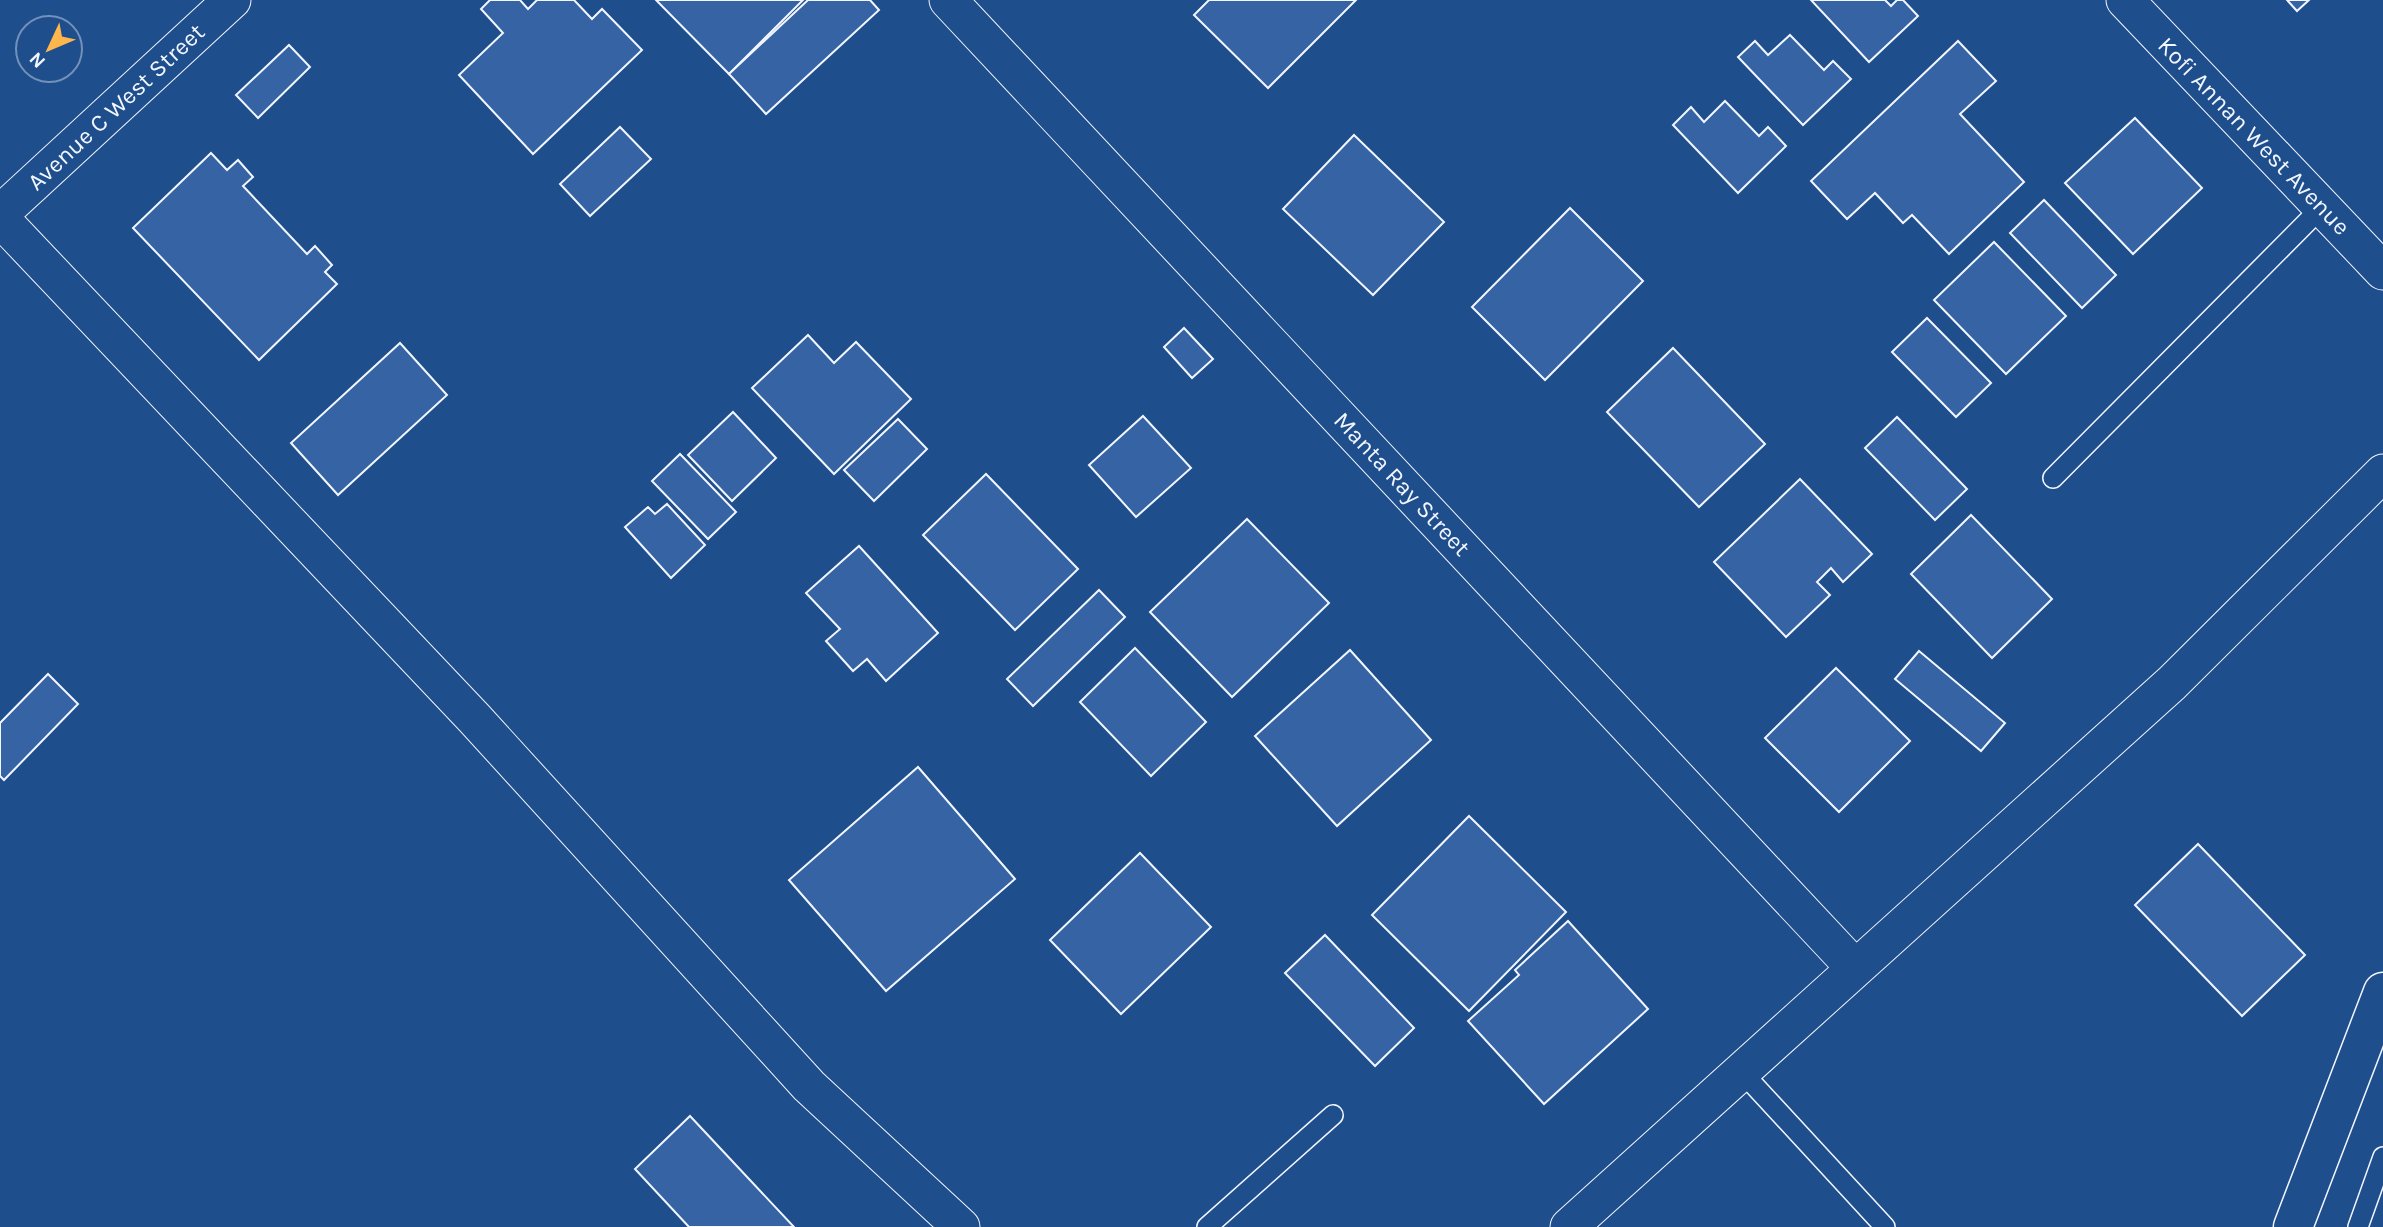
<svg xmlns="http://www.w3.org/2000/svg" width="2383" height="1227" font-family="Karla,sans-serif">
<style>
.building{fill:#3563a3;stroke:#f2f6ff;stroke-width:2}
.lines{fill:none;stroke-linecap:round;stroke-linejoin:round}
.lane-casing{stroke:#f2f6ff;stroke-width:22}
.street-casing{stroke:#f2f6ff;stroke-width:39}
.secondary-casing{stroke:#f2f6ff;stroke-width:41}
.lane{stroke:#1f4e8c;stroke-width:19}
.street{stroke:#1f4e8c;stroke-width:37}
.secondary{stroke:#1f4e8c;stroke-width:38}
.labels{text-anchor:middle;dominant-baseline:central;stroke-width:5;stroke-linejoin:round;paint-order:stroke}
.street-label{font-size:24px;fill:#f2f6ff;stroke:#1f4e8c}
</style>
<rect width="100%" height="100%" fill="#1f4e8c"/>
<!-- building -->
<g class="building">
<path d="M490 0H520L528 9 537 0H574L592 19 602 9 642 50 533 154 459 75 503 33 481 9Z"/>
<path d="M656 0H803L729 74Z"/>
<path d="M808 0H870L879 10 766 114 729 74Z"/>
<path d="M1209 0H1356L1268 88 1194 15Z"/>
<path d="M1811 0H1885L1891 6 1897 0H1903L1918 16 1869 62Z"/>
<path d="M2287 0H2309L2297 11Z"/>
<path d="M1790 35 1824 70 1833 61 1851 79 1803 125 1738 57 1755 41 1768 55Z"/>
<path d="M1958 41 1996 81 1960 114 2024 182 1949 254 1912 215 1903 223 1875 193 1847 219 1811 181Z"/>
<path d="M289 45 310 67 258 118 236 95Z"/>
<path d="M1725 101 1759 136 1768 127 1786 146 1738 193 1673 125 1691 107 1704 122Z"/>
<path d="M2135 118 2202 188 2133 254 2065 183Z"/>
<path d="M620 127 651 159 590 216 560 184Z"/>
<path d="M1354 135 1444 222 1373 295 1283 209Z"/>
<path d="M211 153 227 170 238 160 253 177 243 186 307 254 315 246 332 265 325 272 337 284 259 360 133 228Z"/>
<path d="M2044 200 2116 275 2082 308 2010 233Z"/>
<path d="M1570 208 1643 281 1545 380 1472 307Z"/>
<path d="M1994 242 2066 316 2006 374 1934 300Z"/>
<path d="M1927 318 1991 383 1956 417 1892 352Z"/>
<path d="M1184 328 1213 359 1192 378 1164 347Z"/>
<path d="M808 335 834 363 856 342 911 399 834 474 752 388Z"/>
<path d="M400 343 447 395 338 495 291 443Z"/>
<path d="M1673 348 1765 444 1699 507 1607 412Z"/>
<path d="M733 412 776 458 732 501 688 455Z"/>
<path d="M1143 416 1191 468 1136 517 1089 465Z"/>
<path d="M1897 417 1967 489 1935 520 1865 448Z"/>
<path d="M898 419 927 449 874 501 844 470Z"/>
<path d="M680 454 736 512 708 539 652 481Z"/>
<path d="M986 474 1078 569 1015 630 923 535Z"/>
<path d="M1800 479 1872 554 1843 582 1831 568 1817 582 1830 595 1786 637 1714 562Z"/>
<path d="M667 504 705 545 671 578 625 527 648 507 655 514Z"/>
<path d="M1971 515 2052 599 1992 658 1911 574Z"/>
<path d="M1247 519 1329 603 1232 697 1150 612Z"/>
<path d="M859 546 938 633 886 681 867 659 853 671 826 641 840 629 806 593Z"/>
<path d="M1099 590 1125 617 1033 706 1007 679Z"/>
<path d="M1135 648 1206 722 1151 776 1080 702Z"/>
<path d="M1350 650 1431 740 1337 826 1255 736Z"/>
<path d="M1919 651 2005 723 1981 751 1895 679Z"/>
<path d="M1836 668 1910 741 1839 812 1765 738Z"/>
<path d="M48 674 78 704 4 780 0 776V723Z"/>
<path d="M918 767 1015 879 886 991 789 880Z"/>
<path d="M1469 816 1566 912 1469 1011 1372 915Z"/>
<path d="M2198 844 2305 955 2242 1016 2135 905Z"/>
<path d="M1140 853 1211 927 1121 1014 1050 940Z"/>
<path d="M1568 921 1648 1009 1544 1104 1468 1021 1519 975 1515 970Z"/>
<path d="M1325 935 1414 1028 1375 1066 1285 973Z"/>
<path d="M690 1116 794 1227H689L635 1169Z"/>
</g>
<g class="lines">
<!-- lane casing -->
<g class="lane-casing">
<g id="lane">
<path d="M2053 478 2322 207"/>
<path d="M1741 1071 1885 1227"/>
<path d="M1207 1227 1333 1115"/>
<path d="M2358 1227 2383 1157"/>
</g>
</g>
<!-- street casing -->
<g class="street-casing">
<g id="street">
<path d="M948 0 1855 968"/>
<path d="M2125 0 2383 271"/>
<path d="M0 214 232 0"/>
<path d="M0 218 474 718 809 1086 961 1227"/>
<path d="M1569 1227 2172 683 2383 473"/>
</g>
</g>
<!-- secondary casing -->
<g class="secondary-casing">
<path id="secondary" d="M2293 1227 2383 992"/>
</g>
<!-- lane -->
<use href="#lane" class="lane"/>
<!-- street -->
<use href="#street" class="street"/>
<!-- secondary -->
<use href="#secondary" class="secondary"/>
</g>
<g class="labels">
<!-- street labels -->
<g class="street-label">
<text transform="translate(116 107) rotate(-43)">Avenue C West Street</text>
<text transform="translate(2254 136) rotate(46)">Kofi Annan West Avenue</text>
<text transform="translate(1402 484) rotate(47)">Manta Ray Street</text>
</g>
</g>
<!-- north arrow -->
<g transform="translate(49 49) rotate(226)"><circle r="33" fill="#1f4e8c" stroke="#7391ba" stroke-width="2"/>
<path d="M0-5L12 26L0 18L-12 26Z" fill="#ffb74d"/>
<text y="-10" font-size="19" font-weight="bold" text-anchor="middle" fill="#f2f6ff">N</text>
</g>
</svg>
